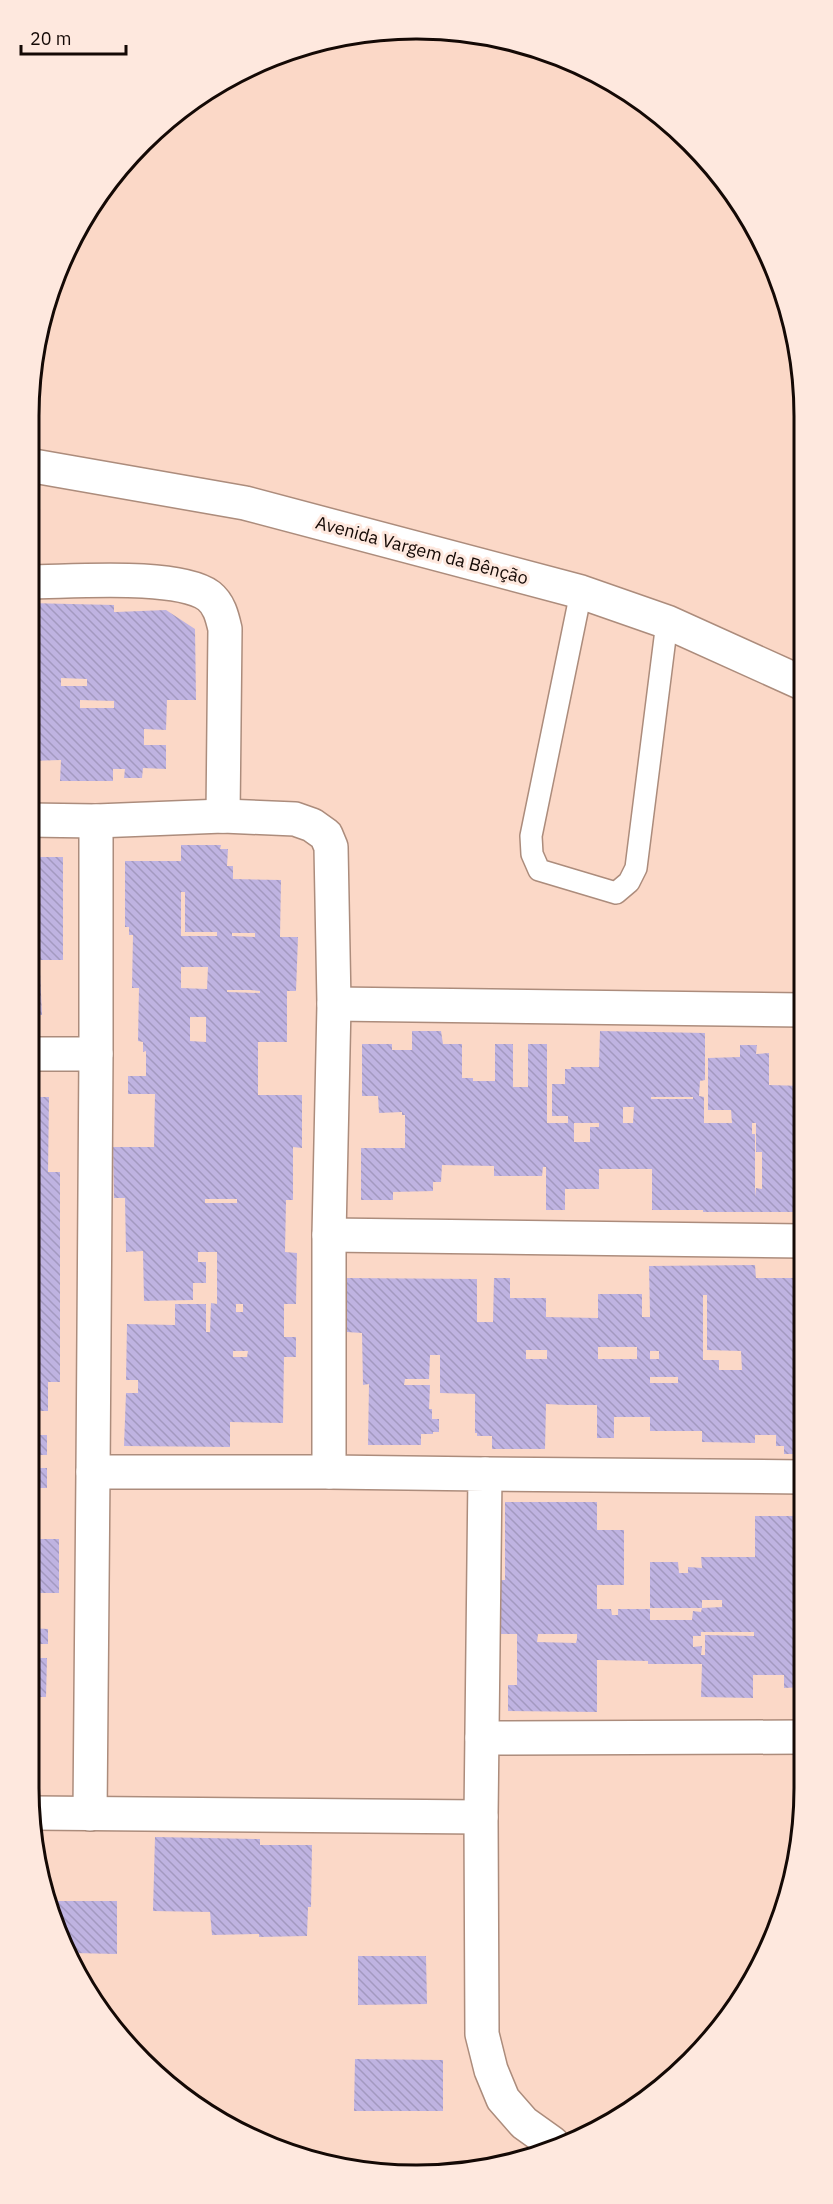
<svg xmlns="http://www.w3.org/2000/svg" width="833" height="2204" font-family="'IBM Plex Sans',sans-serif">
<style>
.building{fill:url(#building-back-hatch);fill-rule:evenodd}
.lines{fill:none;stroke-linecap:round;stroke-linejoin:round}
.service-casing{stroke:#ac8c7c;stroke-width:24}
.minor-casing{stroke:#ac8c7c;stroke-width:36}
.tertiary-casing{stroke:#ac8c7c;stroke-width:36}
.service{stroke:#fff;stroke-width:21}
.minor{stroke:#fff;stroke-width:33}
.tertiary{stroke:#fff;stroke-width:33}
.labels{text-anchor:middle;dominant-baseline:central;stroke-width:6;stroke-linejoin:round;paint-order:stroke}
.street-label{font-size:18px;fill:#140905;stroke:#fee8de}
.rim{fill:none;stroke:#140905;stroke-width:3}
</style>
<defs>
<pattern id="building-back-hatch" width="6" height="6" patternUnits="userSpaceOnUse" patternTransform="scale(1.5)"><rect width="6" height="6" fill="#bfb3e1"/><path d="M-1 5l2 2M0 0l6 6M5-1l2 2" fill="none" stroke="#a399c0"/></pattern>
</defs>
<rect width="100%" height="100%" fill="#fbd8c7"/>
<!-- building -->
<g class="building">
<path d="M28 603 114 605V612H116L166 610 195 629 196 700H167L166 730 144 729V745H166V769L143 768 142 778H124L125 769H113V781H60L61 760 28 761ZM61 678 87 679V686H61ZM80 700 114 701V708H80Z"/>
<path d="M181 845H221L220 849H228L227 866H233V879L281 880 280 937H298L296 991H287V1042H258V1095H302V1148L293 1147V1200H286L285 1252 297 1253 296 1304H284V1337H296V1357H284L283 1423 230 1422V1447L124 1446 126 1393H138V1380H126L127 1324 175 1325V1304H206V1332H210L211 1303 217 1304V1252H198V1262H206V1283H193V1300L144 1301 143 1251 126 1252 125 1198H114L113 1147H154L155 1094H128V1076H146V1051L143 1052V1042L138 1041 139 988H132L133 935H129V927H125V861H181ZM181 892H185V932H217V936H181ZM232 933H255V937L232 936ZM181 967H208L207 989 181 988ZM227 990H250L260 991V993L227 992ZM190 1017H206V1042L190 1041ZM205 1199H237V1203H205ZM236 1304H243V1312H236ZM233 1351H248L247 1357H233Z"/>
<rect x="28" y="857" width="35" height="103"/>
<path d="M28 972H40L42 1015H28Z"/>
<path d="M412 1031H441L443 1044H462V1078H473V1081H495V1044H513V1087H528V1044H547V1123H568V1116H552V1084H565V1069H571V1067H599L600 1031 705 1033V1080L700 1081 699 1096 704 1097V1123H732L731 1110H708V1058L740 1057V1045H757L756 1054 769 1053V1085L803 1086V1212H703V1210H652V1169H599V1189H565V1210H546V1167H543L542 1176H494V1166L442 1165 441 1182H433V1191L393 1192V1200H361V1148H405V1115H402V1112L379 1113 378 1096H362V1044H392V1050H412ZM651 1097H693V1099H651ZM623 1107H634L633 1123H623ZM574 1123H599V1127H590V1142H574ZM752 1123H756V1152H762V1189L756 1188 755 1197V1134H752Z"/>
<path d="M28 1097H49L48 1172H60V1382H48V1411H28Z"/>
<path d="M755 1265 756 1278H803L804 1454H784V1446H776V1435H755V1443L702 1442V1431H650V1417H614V1438H597V1405H566L546 1404 545 1449H492V1436H477V1433H475V1394L440 1393V1355H430L429 1379H405L404 1385H430L429 1409H432V1419H439V1432H433V1434H421V1445H368L369 1384 363 1385 362 1333 347 1332 346 1278 477 1279V1322H493L494 1278H510V1298H546V1317L598 1318V1294H642V1317H650L649 1266ZM703 1295H707V1350L741 1351 742 1370H719V1360H703ZM598 1347H637V1359H598ZM526 1350H547V1359H526ZM650 1351H659V1359H650ZM650 1377H678V1383H650Z"/>
<rect x="28" y="1435" width="19" height="20"/>
<path d="M28 1468H47V1488H32L31 1539H28Z"/>
<path d="M505 1502H597V1530H624V1585H597V1609H611L612 1615H618V1609H650V1620H692L693 1611 701 1612 702 1608H650V1562H678L679 1573H688V1567L702 1568 701 1557H755V1516H804V1687L784 1688V1675H753V1698L701 1697 702 1664H648V1661L597 1660V1712L508 1711V1685H517V1634H501V1580H505ZM702 1600H722V1607L702 1608ZM701 1632H754V1636L705 1635V1655H701L702 1646 693 1647V1636H701ZM538 1634H577V1639L576 1643 537 1642Z"/>
<path d="M38 1539H59V1593H28V1544H38Z"/>
<path d="M28 1628 48 1629V1644H39V1658H47L46 1697H28Z"/>
<path d="M155 1837 260 1839V1845H312L311 1907H308L307 1936 259 1937V1934L212 1935 210 1912 153 1911Z"/>
<path d="M47 1901H117V1954L73 1953 49 1913Z"/>
<path d="M358 1956H426L427 2004 358 2005Z"/>
<path d="M355 2059 443 2060V2111H354Z"/>
</g>
<g class="lines">
<!-- service casing -->
<g class="service-casing">
<path id="service" d="M581 592 531 836 532 854 539 870 616 893 629 882 636 868 667 622"/>
</g>
<!-- minor casing -->
<g class="minor-casing">
<g id="minor">
<path d="M28 582C71 582 177 573 209 596 219 604 222 616 225 629L223 816"/>
<path d="M28 820 96 821 223 816 295 819 312 825 326 835 331 847 334 1004 329 1235V1472L485 1474 481 1817 482 2034 491 2070 503 2099 524 2123 552 2143"/>
<path d="M334 1004 803 1010"/>
<path d="M28 1054H96"/>
<path d="M329 1235 803 1241"/>
<path d="M93 1472 96 1054V821"/>
<path d="M485 1474 804 1477"/>
<path d="M482 1738 804 1737"/>
<path d="M33 1813 481 1817"/>
<path d="M90 1814 93 1472H329"/>
</g>
</g>
<!-- tertiary casing -->
<g class="tertiary-casing">
<path id="tertiary" d="M28 465 245 503 581 592 667 622 802 683"/>
</g>
<!-- service -->
<use href="#service" class="service"/>
<!-- minor -->
<use href="#minor" class="minor"/>
<!-- tertiary -->
<use href="#tertiary" class="tertiary"/>
</g>
<g class="labels">
<!-- street labels -->
<g class="street-label">
<text transform="translate(422 550) rotate(15)">Avenida Vargem da Bênção</text>
</g>
</g>
<!-- crop -->
<path d="M0 0H833V2204H0ZM416 39H417A377 377 0 0 1 794 416V1788A377 377 0 0 1 417 2165H416A377 377 0 0 1 39 1788V416A377 377 0 0 1 416 39Z" fill="#fee8de" fill-rule="evenodd"/>
<path class="rim" d="M416 39H417A377 377 0 0 1 794 416V1788A377 377 0 0 1 417 2165H416A377 377 0 0 1 39 1788V416A377 377 0 0 1 416 39Z"/>
<!-- scale -->
<path d="M21 45v9h105v-9" fill="none" stroke="#140905" stroke-width="3"/>
<text x="30" y="45" font-size="18" fill="#140905" stroke="#fee8de" stroke-width="4.5" paint-order="stroke">20 m</text>
</svg>
